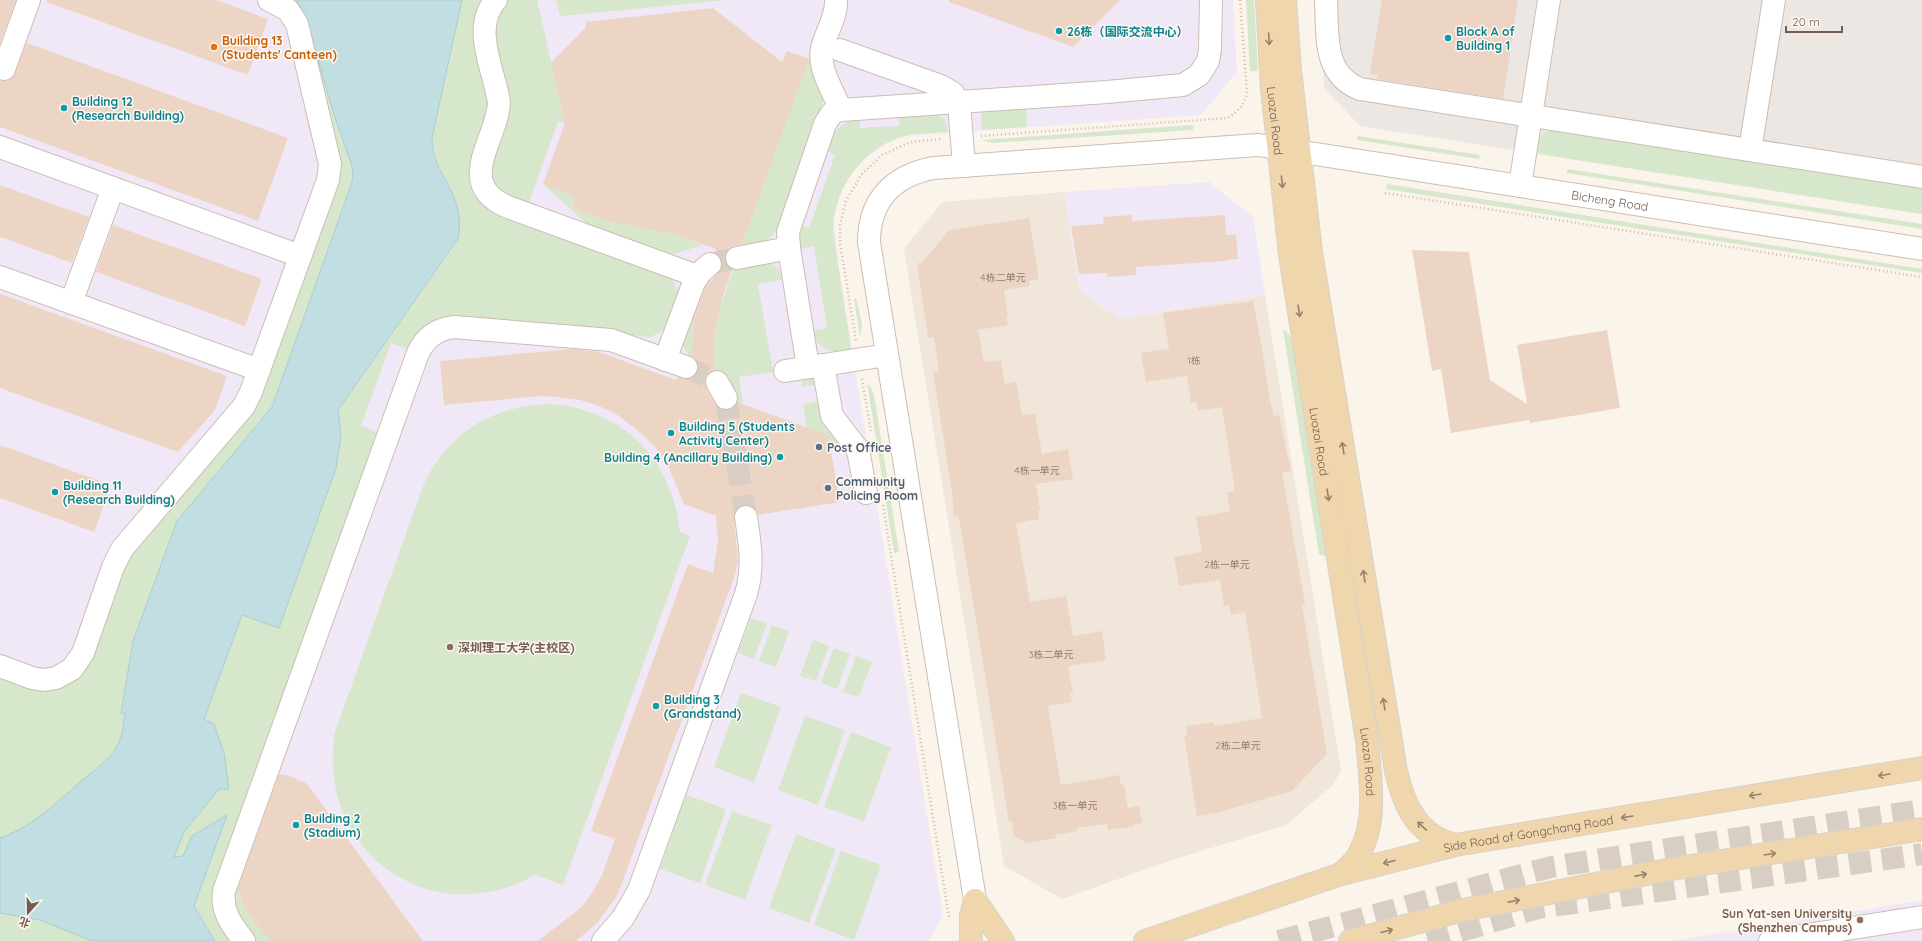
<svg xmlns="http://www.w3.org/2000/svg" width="1922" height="941" font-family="Quicksand,'Noto Sans SC',sans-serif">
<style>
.residential{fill:#f1e6da}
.industrial{fill:#ece7e3}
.education{fill:#f1e8f7}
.green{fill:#d6e7cb}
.water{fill:#c1dee2;stroke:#a9cdd3}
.building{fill:#edd5c6}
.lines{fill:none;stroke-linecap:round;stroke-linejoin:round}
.minor-tunnel{stroke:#d8cec4;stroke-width:22;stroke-dasharray:22 11;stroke-linecap:butt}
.highway-tunnel{stroke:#d8cec4;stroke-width:22;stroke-dasharray:22 11;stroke-linecap:butt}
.minor-casing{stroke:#ccbdb2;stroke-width:24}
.major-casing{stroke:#d8d2ce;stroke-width:24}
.path{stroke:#d2b8a9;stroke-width:2.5;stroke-dasharray:1 3;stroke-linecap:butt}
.minor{stroke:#fff;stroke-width:22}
.major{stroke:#f0d6ac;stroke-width:22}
.oneway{stroke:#98816c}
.culture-dot{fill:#0f9aa8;stroke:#fdf8f1;stroke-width:1.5}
.food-dot{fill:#e8710a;stroke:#fdf8f1;stroke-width:1.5}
.service-dot{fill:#5c6f8a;stroke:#fdf8f1;stroke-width:1.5}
.education-dot{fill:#8d6e63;stroke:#fdf8f1;stroke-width:1.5}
.labels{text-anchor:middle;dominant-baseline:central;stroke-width:3;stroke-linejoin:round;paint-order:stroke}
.number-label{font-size:10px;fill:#927b6e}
.culture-label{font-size:12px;font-weight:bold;fill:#0d838f;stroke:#fdf8f1;text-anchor:start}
.food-label{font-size:12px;font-weight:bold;fill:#c56008;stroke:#fdf8f1;text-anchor:start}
.street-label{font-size:12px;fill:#735d51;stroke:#fdf8f1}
.service-label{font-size:12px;font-weight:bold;fill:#4e5e75;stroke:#fdf8f1;text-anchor:start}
.education-label{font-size:12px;font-weight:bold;fill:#785e54;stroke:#fdf8f1;text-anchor:start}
</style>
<rect width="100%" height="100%" fill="#faf4eb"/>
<!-- residential -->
<path class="residential" d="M1064 192 1080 291 1119 319 1265 295 1341 771 1332 786 1286 825 1172 860 1062 899 1004 866 904 249 942 202Z"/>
<!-- industrial -->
<path class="industrial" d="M1318 0H1922V214L1360 126 1324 88Z"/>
<!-- education -->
<g class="education">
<path d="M0 0H1233L1237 72 1201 115 905 136 886 144 867 157 852 172 840 193 834 219 838 264 943 915 929 941H0Z"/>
<path d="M1209 182 1253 217 1265 295 1119 319 1080 291 1064 192Z"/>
<path d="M1922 900V941H1673Z"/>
</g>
<!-- green -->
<g class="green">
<path d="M283 0H296L306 17 333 112 351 163 353 172 352 182 272 407 177 521 133 641 121 712 125 713C123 724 123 737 117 746 110 759 96 769 85 778 59 800 33 827 0 838V672L58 683 121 567 242 425 333 182Z"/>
<path d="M462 0H488L493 98 477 184 671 277 679 293 667 328 651 337 455 321 413 351 391 343 361 426 383 434 218 889 236 941H215L194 906 227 815 192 836 183 856 174 858 184 832 219 789H229L204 719 293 473 457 242C472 194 426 173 433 127Z"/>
<path d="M504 0H537L565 123 558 122 527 208 496 194 488 159 489 34Z"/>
<path d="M556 0H728L560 16Z"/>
<path d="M1246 0H1254L1258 71H1250Z"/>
<path d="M824 16V99L776 231 765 243 739 251Z"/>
<path d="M1026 107 1027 127 982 130 981 112 985 110Z"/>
<path d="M933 114C943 116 948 122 947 132 933 133 918 133 904 136 862 148 834 188 833 231L851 348C834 357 817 349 812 331L827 328 814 246 799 249V225L809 228 835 155 826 151C834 132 838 123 859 118L860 128 899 126V116Z"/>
<path d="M1193 125V130L992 143 982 140Z"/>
<path d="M1552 129 1922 185V214L1539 154C1534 140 1539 136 1552 129Z"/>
<path d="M1358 136 1480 155 1479 159 1357 140Z"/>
<path d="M1567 169 1922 224V229L1567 173Z"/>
<path d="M543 184 575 196 572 208 608 221 677 235 703 245 663 257 598 234Z"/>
<path d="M1387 184 1922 269V273L1386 189Z"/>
<path d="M771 262 778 269 784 279 758 284 773 372 739 377 743 404 732 400 715 373 714 363V351L718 313 735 264Z"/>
<path d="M700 294 693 325 691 359 684 348 682 339Z"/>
<path d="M856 298 862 324 860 337 854 299Z"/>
<path d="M1283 329 1288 333 1294 343 1326 555 1324 556 1319 554Z"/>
<path d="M812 377 816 378 820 384 801 387 803 380Z"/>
<path d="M867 382 871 388 874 395 899 552 894 553Z"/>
<path d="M823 400 845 443 830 445 828 435 807 428 803 404Z"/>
<path d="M552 404C625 411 672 459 680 532L690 536 563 885 535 875C430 934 315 850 335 732L423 486C448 432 493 405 552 404Z"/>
<path d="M751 618 767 623 754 659 738 653Z"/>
<path d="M772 625 789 631 776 667 759 661Z"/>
<path d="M813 640 829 646 816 681 800 676Z"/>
<path d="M834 648 850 654 837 689 821 683Z"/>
<path d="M856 656 872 662 859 697 843 692Z"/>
<path d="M741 693 781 707 754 782 714 767Z"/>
<path d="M805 716 845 730 818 805 778 790Z"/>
<path d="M851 732 891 747 864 821 824 807Z"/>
<path d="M686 795 726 809 700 883 660 869Z"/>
<path d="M732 811 772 825 745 900 705 885Z"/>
<path d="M796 834 836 849 809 923 769 908Z"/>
<path d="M841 851 881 865 854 940 814 925Z"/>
<path d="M240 863 238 884 242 901 270 941H251L230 911Z"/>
<path d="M0 913 40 920 92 941H0Z"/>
</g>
<!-- water -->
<path class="water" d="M296 0H462L432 138C432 177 467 192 458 239L338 410 341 436 336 468 279 628 242 615 204 719 214 724 224 753 229 789H219L184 832 174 857 183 856 192 836 227 815 194 906 215 941H92L40 920 0 913V838C33 827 59 800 85 778 96 769 110 759 117 746 123 737 123 724 125 714L121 713 133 641 177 521 272 407 352 182 353 172 351 163 333 112 306 17Z"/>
<!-- building -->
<g class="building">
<path d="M0 0H16L0 43Z"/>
<path d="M47 0H216L268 19 248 75 47 2Z"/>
<path d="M949 0H1120L1073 47 949 2Z"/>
<path d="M1382 0H1518L1503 99 1377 79V75L1370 74Z"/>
<path d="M713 8 782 62 787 51 809 59 742 244 729 248 725 254V261L727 266 732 270 723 295 716 326 714 351 715 370 706 376 705 382 706 388 715 404 720 409 726 410 732 409 737 402 828 435 840 502 758 515 756 509 751 506 745 505 739 507 735 512 734 519 738 562 735 575 618 894 598 922 576 941H538L583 906 592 893 602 875 615 839 591 831 688 564 713 573 718 540 716 516 684 504 668 466 656 448 643 435 619 416 599 406 580 400 557 397 541 396 444 405 440 361 572 349 599 352 676 380 678 377 688 379 694 376 698 372V365L696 359 691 356 694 318 705 288 722 268V261L720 256 715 252 716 249 677 235 607 221 572 208 575 196 543 184 565 123 551 63 586 27V22Z"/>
<path d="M27 43 288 138 258 221 0 127V81H7L12 78Z"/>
<path d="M0 185 89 217 72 263 0 237Z"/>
<path d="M1132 215V221L1225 215 1226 235H1236L1238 259 1225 260V261L1136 267V275L1107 277V273L1079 274 1071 226 1104 224 1103 217Z"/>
<path d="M1029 218 1039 279 1029 281 1030 286 1004 290 1008 316H1006L1008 325 978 330 984 362 1001 360 1005 384 1016 382 1022 415 1035 413 1042 454 1068 449 1073 479 1036 484 1040 510H1038L1039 519 1016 523 1030 602 1066 596 1073 636 1102 631 1106 660 1068 666 1073 693H1070L1072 702 1048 706 1061 785 1119 775 1121 785H1124L1128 808 1139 806 1142 823 1134 824 1135 826 1108 830 1107 824 1077 828V831L1055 835 1056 838 1027 843 1014 836 1012 821 1009 822 960 523 958 516 954 517 952 492 933 372 939 371 934 337 928 338 917 263H922L949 230Z"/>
<path d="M113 225 262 279 245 326 96 272Z"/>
<path d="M1412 250 1469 252 1490 380 1527 404 1517 345 1607 330 1620 408 1530 423 1529 420 1451 433 1441 369 1432 371Z"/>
<path d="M0 294 227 376 215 410 178 452 0 388Z"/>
<path d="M1253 301 1262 348 1269 396 1274 416 1279 415 1291 471 1282 472 1305 604 1302 605 1327 754 1292 791 1216 813 1197 816 1184 736H1187L1186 726 1213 722 1214 726 1262 718 1245 612 1231 615 1229 605 1224 606 1220 580 1179 586 1174 557 1202 552 1196 517 1230 511 1227 492 1235 491 1222 407 1198 411 1196 402 1191 403 1187 376 1146 382 1141 353 1169 349 1163 313Z"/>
<path d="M0 445 111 485 94 532 0 498Z"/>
<path d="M279 774 287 775 306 783 423 941H270L248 913 242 901 238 888Z"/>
</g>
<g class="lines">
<!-- minor-tunnel -->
<g class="minor-tunnel">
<path d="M710 264 737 258"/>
<path d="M686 367 708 377 717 382"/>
<path d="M726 398 746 517"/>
</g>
<!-- highway-tunnel -->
<g class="highway-tunnel">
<path d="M1279 941 1551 867 1922 810"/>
<path d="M1428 941 1538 908 1922 854"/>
</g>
<!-- minor casing -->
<g class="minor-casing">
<g id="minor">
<path d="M496 0C471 27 494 70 499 102 498 139 453 184 508 207L697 276"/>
<path d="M836 0C837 17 826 32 822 48 818 69 833 91 841 110"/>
<path d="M1326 0C1328 34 1322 74 1360 89L1922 177"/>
<path d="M840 50 941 86 953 93 959 104 964 166"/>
<path d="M4 69 29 0"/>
<path d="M0 147 300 256"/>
<path d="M1750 150 1774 0"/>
<path d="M1520 186 1549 0"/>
<path d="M737 258 789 248"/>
<path d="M0 277 259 370"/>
<path d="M71 303 113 188"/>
<path d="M665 360 694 282 701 272 710 264"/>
<path d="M823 365 832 416 856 447 859 455 866 493"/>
<path d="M808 367 789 248 788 232 825 124 832 113 841 110 1107 92 1183 85 1199 75 1208 61 1210 49 1211 0"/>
<path d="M785 371 887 355"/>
<path d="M717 382 726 398"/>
<path d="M0 666 32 678 44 680 56 678 72 669 83 653 113 567 122 549 244 406 251 392 328 180 330 164 297 24 288 10 269 0"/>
<path id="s1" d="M975 900 869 242C869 200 893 176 933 168L1258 145 1922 249"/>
<path d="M244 941C232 925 221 912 224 891L418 353C425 338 437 329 454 327L611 340 686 367"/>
<path d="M603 941 623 918 639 890 746 594C754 567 750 544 746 517"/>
<path d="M1770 941 1922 917"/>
</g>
</g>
<!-- major casing -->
<g class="major-casing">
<g id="major">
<path id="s2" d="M1267 0 1272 89 1290 255 1367 741C1370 777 1378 821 1359 854 1355 862 1347 868 1341 874"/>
<path d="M1285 0 1290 70 1311 252 1396 771C1404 806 1417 835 1455 845"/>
<path d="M975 900 1003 941"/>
<path d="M971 941V916L975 900"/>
<path id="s3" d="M1145 941 1341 874 1455 845 1922 768"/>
<path d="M1350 941 1463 910 1672 869 1922 829"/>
</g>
</g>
<!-- path -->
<g class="path">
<path d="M981 136 1227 118C1238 112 1244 105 1247 93L1240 0"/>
<path d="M1385 193 1922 277"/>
<path d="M856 340 840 243V225L846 201 861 175 882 155 911 142 942 139"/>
<path d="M862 379 871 431"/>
<path d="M883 505 949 917"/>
</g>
<!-- minor -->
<use href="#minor" class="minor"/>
<!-- major -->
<use href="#major" class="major"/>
</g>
<!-- one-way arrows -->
<defs><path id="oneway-shaft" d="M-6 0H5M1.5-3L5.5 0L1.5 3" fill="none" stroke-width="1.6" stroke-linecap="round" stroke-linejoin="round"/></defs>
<g class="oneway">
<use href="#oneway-shaft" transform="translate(1269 39) rotate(87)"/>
<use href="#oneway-shaft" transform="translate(1282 182) rotate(84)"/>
<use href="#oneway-shaft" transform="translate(1299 311) rotate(81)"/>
<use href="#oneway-shaft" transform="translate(1343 448) rotate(-99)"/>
<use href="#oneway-shaft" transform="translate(1328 495) rotate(81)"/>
<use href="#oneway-shaft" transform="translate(1364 576) rotate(-99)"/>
<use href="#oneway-shaft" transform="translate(1384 704) rotate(-99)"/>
<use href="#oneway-shaft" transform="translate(1884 775) rotate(171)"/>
<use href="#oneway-shaft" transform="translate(1755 795) rotate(171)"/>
<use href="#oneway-shaft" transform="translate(1627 817) rotate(171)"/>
<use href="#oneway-shaft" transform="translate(1422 826) rotate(-137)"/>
<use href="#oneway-shaft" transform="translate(1770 854) rotate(-9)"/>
<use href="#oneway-shaft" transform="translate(1389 862) rotate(166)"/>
<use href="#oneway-shaft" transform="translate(1641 875) rotate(-11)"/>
<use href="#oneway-shaft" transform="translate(1514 901) rotate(-11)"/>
<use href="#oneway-shaft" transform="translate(1387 931) rotate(-15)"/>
</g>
<!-- markers -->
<g class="culture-dot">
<circle cx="1059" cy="31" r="4"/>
<circle cx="1448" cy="38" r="4"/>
<circle cx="64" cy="108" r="4"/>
<circle cx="671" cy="433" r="4"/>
<circle cx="780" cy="457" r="4"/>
<circle cx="55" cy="492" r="4"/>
<circle cx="656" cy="706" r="4"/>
<circle cx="296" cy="825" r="4"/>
</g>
<circle class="food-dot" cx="214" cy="47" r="4"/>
<g class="service-dot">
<circle cx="819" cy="447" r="4"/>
<circle cx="828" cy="488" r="4"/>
</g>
<g class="education-dot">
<circle cx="450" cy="647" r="4"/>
<circle cx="1860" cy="920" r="4"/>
</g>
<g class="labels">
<!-- number labels -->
<g class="number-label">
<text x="1003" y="277">4栋二单元</text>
<text x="1194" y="360">1栋</text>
<text x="1037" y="470">4栋一单元</text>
<text x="1227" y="564">2栋一单元</text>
<text x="1051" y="654">3栋二单元</text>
<text x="1238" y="745">2栋二单元</text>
<text x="1075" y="805">3栋一单元</text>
</g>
<!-- culture labels -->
<g class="culture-label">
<text x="1067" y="31">26栋（国际交流中心）</text>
<text x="1456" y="31">Block A of<tspan x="1456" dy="14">Building 1</tspan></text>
<text x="72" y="101">Building 12<tspan x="72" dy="14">(Research Building)</tspan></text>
<text x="679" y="426">Building 5 (Students<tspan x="679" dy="14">Activity Center)</tspan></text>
<text x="772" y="457" text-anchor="end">Building 4 (Ancillary Building)</text>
<text x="63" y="485">Building 11<tspan x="63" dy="14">(Research Building)</tspan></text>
<text x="664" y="699">Building 3<tspan x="664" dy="14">(Grandstand)</tspan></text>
<text x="304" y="818">Building 2<tspan x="304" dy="14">(Stadium)</tspan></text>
</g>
<!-- food labels -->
<g class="food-label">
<text x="222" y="40">Building 13<tspan x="222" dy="14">(Students' Canteen)</tspan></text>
</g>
<!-- street labels -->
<g class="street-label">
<text stroke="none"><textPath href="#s2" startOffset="121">Luozai Road</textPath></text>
<text stroke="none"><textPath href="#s1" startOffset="1456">Bicheng Road</textPath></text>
<text stroke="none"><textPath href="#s2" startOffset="445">Luozai Road</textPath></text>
<text stroke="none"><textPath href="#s2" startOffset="769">Luozai Road</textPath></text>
<text stroke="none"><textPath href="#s3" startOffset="399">Side Road of Gongchang Road</textPath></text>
</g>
<!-- service labels -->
<g class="service-label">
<text x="827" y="447">Post Office</text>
<text x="836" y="481">Commiunity<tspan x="836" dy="14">Policing Room</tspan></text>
</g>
<!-- education labels -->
<g class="education-label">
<text x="458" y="647">深圳理工大学(主校区)</text>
<text x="1852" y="913" text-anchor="end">Sun Yat-sen University<tspan x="1852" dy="14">(Shenzhen Campus)</tspan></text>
</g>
</g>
<!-- north arrow -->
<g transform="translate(28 913) rotate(200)" stroke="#fdf8f1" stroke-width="3" paint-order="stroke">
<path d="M0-3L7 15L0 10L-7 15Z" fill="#735d51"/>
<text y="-6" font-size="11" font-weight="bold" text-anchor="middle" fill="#735d51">北</text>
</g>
<!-- scale -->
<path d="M1786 26v6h56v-6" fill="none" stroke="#735d51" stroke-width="2"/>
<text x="1792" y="26" font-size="12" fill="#735d51" stroke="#fdf8f1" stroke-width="3" paint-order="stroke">20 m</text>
</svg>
